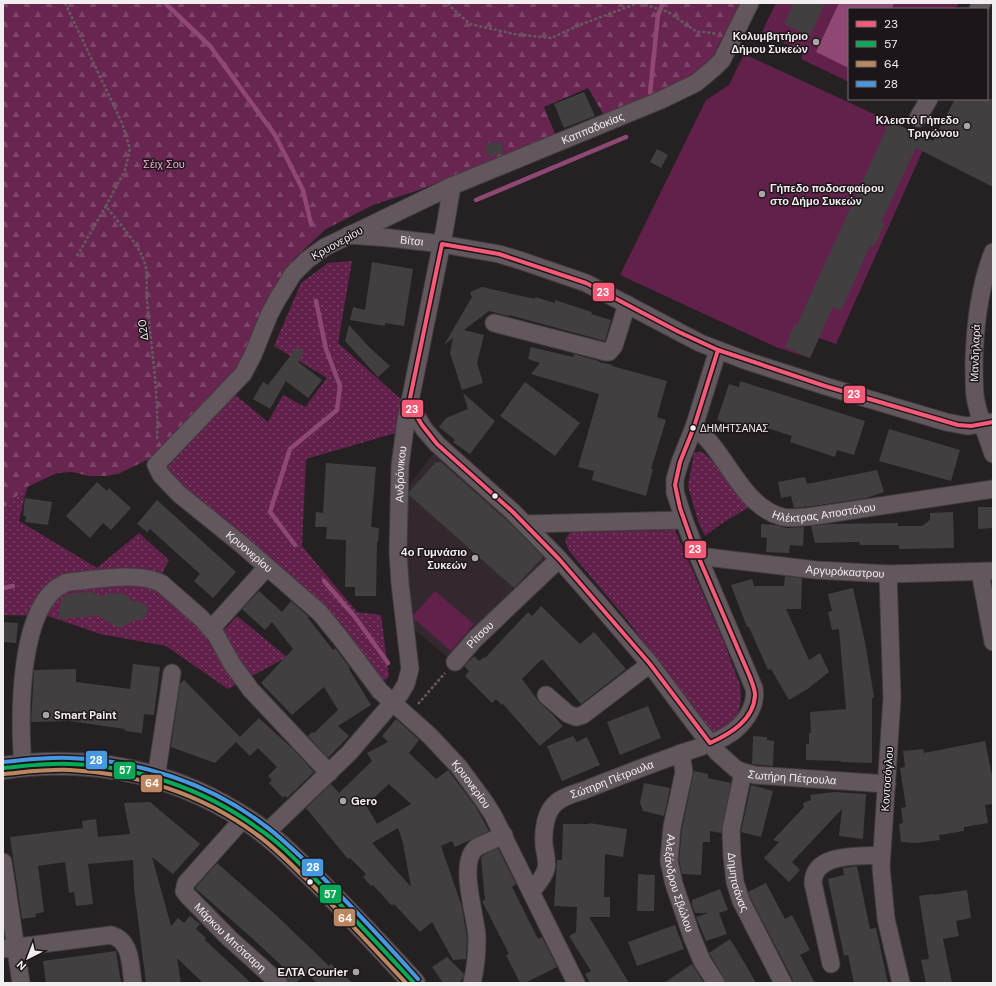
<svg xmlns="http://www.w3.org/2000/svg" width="996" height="986" font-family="'DM Sans',sans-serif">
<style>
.built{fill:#33282e}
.grass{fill:url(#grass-dots)}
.forest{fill:url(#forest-firs)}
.park{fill:#62214b}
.water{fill:#8f4773}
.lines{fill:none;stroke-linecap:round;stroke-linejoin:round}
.stream{stroke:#8f4773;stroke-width:4.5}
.building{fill:#423f41;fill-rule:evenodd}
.minor-casing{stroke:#413e40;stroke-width:19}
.major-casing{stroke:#413e40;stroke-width:24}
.path{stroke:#635c5f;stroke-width:2.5;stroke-dasharray:3 2;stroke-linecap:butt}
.minor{stroke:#63575e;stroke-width:17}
.major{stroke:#65585e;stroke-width:22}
.bus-1-casing{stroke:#1c161a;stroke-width:7}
.bus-2-casing{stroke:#1c161a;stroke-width:7}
.bus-3-casing{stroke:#1c161a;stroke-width:7}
.bus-4-casing{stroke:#1c161a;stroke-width:7}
.bus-1{stroke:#f75a77;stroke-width:4}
.bus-2{stroke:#06aa56;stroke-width:4}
.bus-3{stroke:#bb8660;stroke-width:4}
.bus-4{stroke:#4699e1;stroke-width:4}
.poi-dot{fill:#aaa6a8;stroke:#1c161a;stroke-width:1.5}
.bus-dot{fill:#f2edef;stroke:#1c161a;stroke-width:1.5}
.labels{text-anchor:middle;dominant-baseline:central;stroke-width:3;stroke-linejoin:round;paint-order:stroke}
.bus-label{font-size:10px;fill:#f2edef;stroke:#1c161a;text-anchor:start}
.poi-label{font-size:11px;font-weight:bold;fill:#f2edef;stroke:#1c161a;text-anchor:end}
.street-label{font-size:11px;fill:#f2edef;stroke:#1c161a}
.park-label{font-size:11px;fill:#f3b0d5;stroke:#1c161a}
.line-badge{stroke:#1c161a;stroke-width:1.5}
.badge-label{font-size:11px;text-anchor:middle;font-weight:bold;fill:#fff}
</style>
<defs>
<pattern id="grass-dots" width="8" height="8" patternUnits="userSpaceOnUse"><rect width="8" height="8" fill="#62214b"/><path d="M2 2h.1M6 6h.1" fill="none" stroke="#794265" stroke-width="1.8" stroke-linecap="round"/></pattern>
<pattern id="forest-firs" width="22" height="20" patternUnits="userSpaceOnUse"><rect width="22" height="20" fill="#68254f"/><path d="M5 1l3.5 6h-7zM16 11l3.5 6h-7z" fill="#7e4569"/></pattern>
</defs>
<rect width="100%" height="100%" fill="#252123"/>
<!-- built -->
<path class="built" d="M434 453 549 555 450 659 409 625 404 492Z"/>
<!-- grass -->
<g class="grass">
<path d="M352 261 338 343 405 403 399 432 306 459 302 546 357 612 381 615 389 677 383 681 378 678 342 625 164 471 234 394 268 422 283 395 305 407 327 378 274 346 301 283 328 263Z"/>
<path d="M700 451C721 464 731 490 749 507L721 524 705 536 698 521 688 486 694 453Z"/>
<path d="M27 487 19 521 97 568 139 533 169 560 162 574 225 629 237 616 287 657 228 689 166 646 100 634 48 616 3 615V509Z"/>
<path d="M675 530 723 640 740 685C744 710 736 726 711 734L675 682 644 644 629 622 569 551 565 540 570 532Z"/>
</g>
<!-- forest -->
<path class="forest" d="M3 3H740L712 58 698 74 605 117 588 88 544 107 556 136 419 190 373 205 326 229 295 258 278 281 240 368 166 444 151 458 118 474 105 476H89L72 472 57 473 27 487 3 509Z"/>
<!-- park -->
<g class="park">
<path d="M776 3H959L955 9H849V82L801 59 803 52 762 32Z"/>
<path d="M744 54 928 139 836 344 819 338 810 358 776 347 620 275 706 100 729 85Z"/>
<path d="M435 591 474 624 451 651 412 617Z"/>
</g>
<!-- water -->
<path class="water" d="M839 3H894L892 9H849V68L816 52Z"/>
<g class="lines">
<!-- stream -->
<g class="stream">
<path d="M165 3 210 46 275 135 303 190 311 224"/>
<path d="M650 93 658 15 663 3"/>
<path d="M476 200 626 137"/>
<path d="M295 545 270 512 290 449 337 410 340 386 326 349 316 301"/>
<path d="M324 581 355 617 388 663"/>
<path d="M3 588 13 586"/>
</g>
</g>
<!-- building -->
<g class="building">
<path d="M794 3H825L810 36 784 24Z"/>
<path d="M584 92 595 116 564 128 554 104Z"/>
<path d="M955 99H993V187L916 148 881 222 885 223 874 247 870 246 841 311 833 307 825 324 810 358 785 347 795 324 797 325 890 121 933 141Z"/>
<path d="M502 142 503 154 486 156V143Z"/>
<path d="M657 149 668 155 661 168 650 162Z"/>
<path d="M372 262 413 269 404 326 385 323V326L350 320 353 307 365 310Z"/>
<path d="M482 287 535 299V297L555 303V300L592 312 591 314 611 320 605 341 509 315V316L489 311 464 330 484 335 477 363 483 383 462 390 450 353 453 338 444 345 472 297 470 292Z"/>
<path d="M349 325 369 347 390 366 378 377 345 341Z"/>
<path d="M297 347 304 352 298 362 322 380 308 398 286 381 270 409 253 399 263 382 268 385Z"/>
<path d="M531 347 573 357 574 354 599 361V362L613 365 612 366 667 381 657 417 666 420 651 469H653L646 496 592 480 594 471 578 467 599 394 531 374 540 363 528 359Z"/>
<path d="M740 381 865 421 854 455 837 450 835 457 790 442 792 436 752 423 750 431 717 420 729 384 739 387Z"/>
<path d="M525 382 580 423 555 456 500 416Z"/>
<path d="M463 393 495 421 470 454 453 442 455 440 439 427 446 418 468 409Z"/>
<path d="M889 429 960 450 951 481 879 461Z"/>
<path d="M436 462H441L512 525 543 557 514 588 409 495V492Z"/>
<path d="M326 463 376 467 371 527 379 528 378 542H377L376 596H355V587H345L346 540 326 539 327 527H315L316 512 323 513Z"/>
<path d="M877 470 884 492 866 498 813 506 806 507V505L804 507 794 508 791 496 781 498 778 482 805 477 807 484Z"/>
<path d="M97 482 107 491 109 488 131 508 111 530 103 523 90 538 66 516Z"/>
<path d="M25 498 52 502 48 525 25 522 26 516H23Z"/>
<path d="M157 500 236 572 213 598 194 581 200 574 150 529 147 532 137 524Z"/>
<path d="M978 507H993V528L978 529Z"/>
<path d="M953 512 954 548 899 549V545H860L859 542 815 543 811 526 828 524 898 523V526H922L930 520V513Z"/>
<path d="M761 524 776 525 786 528 804 527 803 546 790 545 789 553 766 552 767 538 761 537Z"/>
<path d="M785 576 802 578 801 609H786L809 660 820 653 829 672 809 688 789 700 771 669 768 670 749 627H747L731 585 752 579 754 586H784Z"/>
<path d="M853 588 865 642 874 697 872 698V763L841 762V761L806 760V744H809V733H811L810 712 846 709 839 629 832 630 828 612 832 611 828 594Z"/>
<path d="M259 591 282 612 291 601 309 617 308 618 333 650 335 648 350 668 349 669 371 705 338 726 349 736 328 758 308 736 312 732 314 733 338 710 324 687 292 715 261 683 293 649 272 622 265 630 242 609Z"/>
<path d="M91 592 101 596 112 593 123 594 128 596 131 601 140 602 145 605 148 608 147 614 141 620H135L119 628 98 616 58 619 61 602 64 597 73 593Z"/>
<path d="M541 606 580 644 594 632 626 669 581 704 542 659 522 679 539 702 552 714 563 726 540 746 503 704 502 705 496 699 492 703 465 676 469 671 464 666 474 656 479 661 484 657 485 658 528 612 532 616Z"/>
<path d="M3 622 18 623 16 643 3 642Z"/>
<path d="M133 664 160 667 154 715 144 714 142 733 125 731V729L70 721 31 722 34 670 76 669V682L130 689Z"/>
<path d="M184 680 240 737 237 740 259 718 294 750 314 772 287 798 285 796 283 798 269 783 272 780 268 776 277 767 258 748 250 756 236 742 215 763 171 747 180 684Z"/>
<path d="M648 706 661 738 620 755 607 722Z"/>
<path d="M396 719 419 740 409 753 436 779 448 770 476 807 489 831 455 847 452 841 441 846 462 907 467 938 466 959 453 960 432 922 420 932 394 904 392 906 373 885 371 886 363 877 366 874 350 858 348 859 306 808 331 784 339 793 372 761 367 753 388 742 382 736ZM389 784 411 804 377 824 366 805ZM398 828 403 843 411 887 372 843Z"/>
<path d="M573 736 577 742 587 737 600 765 562 781 547 746Z"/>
<path d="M753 736 767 737V740L774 741 773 766 752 764Z"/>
<path d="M985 741 993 780V804L985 805 988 823 964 827V831L939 835 940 840 917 843 901 842 899 824 903 823 901 808 906 807 900 768 905 767 903 751 923 749 924 753Z"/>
<path d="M694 771 708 774V778L731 783 721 833 710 831V842H703L701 875 682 874 679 860 682 829Z"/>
<path d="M644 783 670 788 664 816 643 811 640 803Z"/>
<path d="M751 785 773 791 761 837 741 832Z"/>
<path d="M834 792 866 794 863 839 839 836 842 809 792 862 800 870 789 882 764 858 779 842 773 840 804 807 803 803 811 800 810 795Z"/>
<path d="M150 802 200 844 173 874 152 857 171 926 178 918 184 923 190 916 200 924 196 929 206 938 205 940 251 983H203L177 958 181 983H146L134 888 133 860 88 864 93 904 76 906 74 892 69 893 65 862 38 866 44 912 35 914 36 917 22 919 10 837 83 828 82 821 96 819 98 837 130 834 124 803Z"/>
<path d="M589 823 627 829 623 857 605 854 604 897H610V917H589L629 983H590L585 974 591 971 569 936 576 932 577 907 554 906 557 860H562L563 824H589Z"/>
<path d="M498 848 516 884 512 887 538 939 542 937 557 967 525 983H520L506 955 509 954 482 901 485 900 481 858 483 855Z"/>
<path d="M217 863 276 915 329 966 331 964 353 983H317L306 973 296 983H289L286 976 279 969 282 966 253 939 195 888Z"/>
<path d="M857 866 870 929 876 928 888 983H854L848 955 844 956 828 879 844 875 843 868Z"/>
<path d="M638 874 655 875 654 911H637Z"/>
<path d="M766 883 785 919 792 915 810 950 800 955 815 983H793L792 978 750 897 748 892Z"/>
<path d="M720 889 728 910 719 913 727 934 706 941 696 917 708 913H695L692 905V900Z"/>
<path d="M967 890 971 918 956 921 959 936 943 939 952 983H926L921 960 929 959 919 896 933 894V895Z"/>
<path d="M675 925 684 949 637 966 628 942Z"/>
<path d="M730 939 747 967 756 983H726L724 978 709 953Z"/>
<path d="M116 951 121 983H46L43 961Z"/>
<path d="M447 957 464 974 463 978 459 983H443L432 967Z"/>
<path d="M692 964 704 983H664L683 970Z"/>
</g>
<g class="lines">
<!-- minor casing -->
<g class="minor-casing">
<g id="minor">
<path d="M978 9 982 3"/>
<path d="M918 118 929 99"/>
<path id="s1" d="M452 186 325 247 307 260 293 274 277 300 269 315 253 355 243 374 156 465 161 475 179 494 241 544 320 613 342 640 380 691 430 736 459 767 484 801 493 815 576 983"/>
<path id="s2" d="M349 235 390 238 442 244 499 254 522 261 586 283 700 343 747 361 825 386 946 422 967 426 993 422"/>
<path d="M993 252C979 287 975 325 974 362 974 374 974 385 975 396 978 416 987 435 993 454"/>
<path d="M494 323 606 352H609L614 346 627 304"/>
<path id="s3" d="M409 403 424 429 437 444 513 512 559 559 597 602 650 664 697 727 717 752 736 769 743 772 755 775 887 784"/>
<path id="s4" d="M694 427C727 451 741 507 783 517 793 519 804 517 814 516L993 489"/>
<path d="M525 524 684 520"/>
<path id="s5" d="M698 556 816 570 888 574 993 571"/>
<path d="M980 572 993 642"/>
<path d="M888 574 892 698 881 867 886 919 901 983"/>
<path d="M211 629 267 567"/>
<path id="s6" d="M455 662 474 640 559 559"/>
<path d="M546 695 568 714 576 717 583 715 650 664"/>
<path id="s7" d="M681 753 684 772 672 827 669 861 674 884 692 937 702 961 716 983"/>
<path d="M23 765C19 723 17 596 69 582 95 580 137 571 161 583L201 618 216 635 232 664 251 690 329 773"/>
<path id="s8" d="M743 772 731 830 732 856 735 882 741 901 783 983"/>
<path d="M156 778 172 673"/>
<path id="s9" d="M244 818 186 883 184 891 187 895 229 938 279 983"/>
<path id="s10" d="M266 833 349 753 400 694 406 684 410 669 400 583 398 551 400 466 406 421 445 227 452 186 661 100 696 83 714 68 722 60 750 3"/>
<path d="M3 862 21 983"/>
<path id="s11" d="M531 892C537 885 544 877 546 869 548 861 545 853 544 845 543 831 545 811 557 802 564 796 576 793 585 790 617 777 649 765 682 753 700 747 720 742 735 730 747 720 757 704 754 688L698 556 684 520 675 492V479L680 462 694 427 718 350"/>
<path d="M3 949 111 935C132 941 130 965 133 983"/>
<path d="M831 964 813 883C814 852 858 857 881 855"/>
<path d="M472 983C476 968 477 952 477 937 476 915 457 862 477 847L504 835"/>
</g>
</g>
<!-- major casing -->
<g class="major-casing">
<path id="major" d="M3 768C93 755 178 773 253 824 275 839 293 858 312 876 347 910 381 947 414 983"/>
</g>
<!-- path -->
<g class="path">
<path d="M65 3 122 123 130 149 125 170 106 206C118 223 139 243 145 264 148 274 146 289 147 300 151 347 159 393 157 440"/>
<path d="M448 3 452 8 470 24 514 34 551 38 582 24 638 3"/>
<path d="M640 3 668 12 697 32H706L717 34"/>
<path d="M77 256 106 206"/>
<path d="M418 704 445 673"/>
</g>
<!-- minor -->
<use href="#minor" class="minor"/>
<!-- major -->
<use href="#major" class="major"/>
<!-- bus-1 casing -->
<g class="bus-1-casing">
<g id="bus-1">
<path d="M442 244 499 254 586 283 679 332 718 350 694 427 680 462 675 485 680 508 692 542 750 677C752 683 755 689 755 695 754 720 730 734 710 743L650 664 559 559 513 512 437 444 422 425 409 403Z"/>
<path d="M718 350 825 386 958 425 971 426 993 422"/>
</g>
</g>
<!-- bus-2 casing -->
<g class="bus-2-casing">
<path id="bus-2" d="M3 768C25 766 47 763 70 764 137 766 205 789 259 829 277 841 292 856 307 871 344 907 379 945 414 983"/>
</g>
<!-- bus-3 casing -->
<g class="bus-3-casing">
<path id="bus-3" d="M4 774C26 772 48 769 70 770 136 773 202 794 256 834 273 846 288 861 303 876 339 910 372 947 406 983"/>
</g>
<!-- bus-4 casing -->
<g class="bus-4-casing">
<path id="bus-4" d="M3 762C25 760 47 757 69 758 138 760 209 783 264 825 281 837 296 853 312 867 349 903 384 941 418 979"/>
</g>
<!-- bus-1 -->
<use href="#bus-1" class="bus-1"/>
<!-- bus-2 -->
<use href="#bus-2" class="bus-2"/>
<!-- bus-3 -->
<use href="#bus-3" class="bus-3"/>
<!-- bus-4 -->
<use href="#bus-4" class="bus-4"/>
</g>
<!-- markers -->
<g class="poi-dot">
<circle cx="816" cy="42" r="4"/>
<circle cx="967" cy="126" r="4"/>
<circle cx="762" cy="194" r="4"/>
<circle cx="475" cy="558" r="4"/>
<circle cx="46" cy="715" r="4"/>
<circle cx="343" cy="801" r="4"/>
<circle cx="356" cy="972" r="4"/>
</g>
<g class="bus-dot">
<circle cx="693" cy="428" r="3.5"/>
<circle cx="495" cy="496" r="3.5"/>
<circle cx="310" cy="882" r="3.5"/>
</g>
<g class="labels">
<!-- bus labels -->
<g class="bus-label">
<text x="700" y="428">ΔΗΜΗΤΣΑΝΑΣ</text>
</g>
<!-- poi labels -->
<g class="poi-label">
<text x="808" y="36">Κολυμβητήριο<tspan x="808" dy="13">Δήμου Συκεών</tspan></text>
<text x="959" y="120">Κλειστό Γήπεδο<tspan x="959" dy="13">Τριγώνου</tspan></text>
<text x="770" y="188" text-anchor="start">Γήπεδο ποδοσφαίρου<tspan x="770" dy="13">στο Δήμο Συκεών</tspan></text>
<text x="467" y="552">4ο Γυμνάσιο<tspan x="467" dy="13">Συκεών</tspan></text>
<text x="54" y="715" text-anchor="start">Smart Paint</text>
<text x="351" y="801" text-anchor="start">Gero</text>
<text x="348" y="972">ΕΛΤΑ Courier</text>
</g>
<!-- street labels -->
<g class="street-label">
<text stroke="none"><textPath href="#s10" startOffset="861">Καππαδοκίας</textPath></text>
<text stroke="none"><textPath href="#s2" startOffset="63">Βίτσι</textPath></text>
<text transform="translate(337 243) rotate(-29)">Κρυονερίου</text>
<text transform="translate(143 330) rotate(-97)">Δ20</text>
<text transform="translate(975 353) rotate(-88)">Μανδηλαρά</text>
<text stroke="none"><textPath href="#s10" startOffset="416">Ανδρόνικου</textPath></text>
<text stroke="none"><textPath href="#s4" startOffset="170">Ηλέκτρας Αποστόλου</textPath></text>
<text stroke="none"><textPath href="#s1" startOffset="549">Κρυονερίου</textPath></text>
<text stroke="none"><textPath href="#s5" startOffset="148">Αργυρόκαστρου</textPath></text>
<text stroke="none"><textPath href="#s6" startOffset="37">Ρίτσου</textPath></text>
<text stroke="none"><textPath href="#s3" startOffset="550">Σωτήρη Πέτρουλα</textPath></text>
<text transform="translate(887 779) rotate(-86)">Κοντοσόγλου</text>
<text stroke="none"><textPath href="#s11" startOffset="158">Σώτηρη Πέτρουλα</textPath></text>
<text stroke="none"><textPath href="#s1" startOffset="872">Κρυονερίου</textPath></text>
<text stroke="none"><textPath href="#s8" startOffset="112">Δημητσάνας</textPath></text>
<text stroke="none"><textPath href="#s7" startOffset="133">Αλεξάνδρου Σβώλου</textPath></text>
<text stroke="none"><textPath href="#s9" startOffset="161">Μάρκου Μπότσαρη</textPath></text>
</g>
<!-- park labels -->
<g class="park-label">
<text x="164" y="164">Σέιχ Σου</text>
</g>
</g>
<g class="line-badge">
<rect x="592" y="282" width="23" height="20" rx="4" fill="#f75a77"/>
<rect x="843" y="385" width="23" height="19" rx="4" fill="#f75a77"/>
<rect x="401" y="399" width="23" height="19" rx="4" fill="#f75a77"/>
<rect x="684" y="540" width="23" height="19" rx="4" fill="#f75a77"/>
<rect x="85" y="750" width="23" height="20" rx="4" fill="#4699e1"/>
<rect x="113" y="761" width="23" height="19" rx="4" fill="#06aa56"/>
<rect x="140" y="774" width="23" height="19" rx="4" fill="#bb8660"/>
<rect x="301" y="858" width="23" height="19" rx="4" fill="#4699e1"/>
<rect x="319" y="884" width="23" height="20" rx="4" fill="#06aa56"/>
<rect x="333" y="908" width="23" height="19" rx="4" fill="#bb8660"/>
</g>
<g class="badge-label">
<text x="603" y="296">23</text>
<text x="854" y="398">23</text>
<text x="412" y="413">23</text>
<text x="695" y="553">23</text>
<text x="96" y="764">28</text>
<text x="125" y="774">57</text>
<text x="152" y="787">64</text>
<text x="313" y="871">28</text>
<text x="330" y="898">57</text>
<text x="345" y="922">64</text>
</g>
<!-- border -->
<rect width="996" height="986" fill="none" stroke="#f2edef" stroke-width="8"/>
<!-- legend -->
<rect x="848" y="8" width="140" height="92" fill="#1c161a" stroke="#726c6f"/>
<rect x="856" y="21" width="20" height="6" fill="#f75a77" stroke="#726c6f"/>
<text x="884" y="28" font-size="12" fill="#f2edef">23</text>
<rect x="856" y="41" width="20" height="6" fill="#06aa56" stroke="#726c6f"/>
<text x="884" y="48" font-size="12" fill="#f2edef">57</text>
<rect x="856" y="61" width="20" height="6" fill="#bb8660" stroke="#726c6f"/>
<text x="884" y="68" font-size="12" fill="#f2edef">64</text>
<rect x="856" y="81" width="20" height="6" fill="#4699e1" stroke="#726c6f"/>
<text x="884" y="88" font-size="12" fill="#f2edef">28</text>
<!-- north arrow -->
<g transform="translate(28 958) rotate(222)" stroke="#1c161a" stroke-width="3" paint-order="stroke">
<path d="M0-3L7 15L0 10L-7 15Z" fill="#f2edef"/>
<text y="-6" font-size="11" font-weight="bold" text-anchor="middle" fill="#f2edef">N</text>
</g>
</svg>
